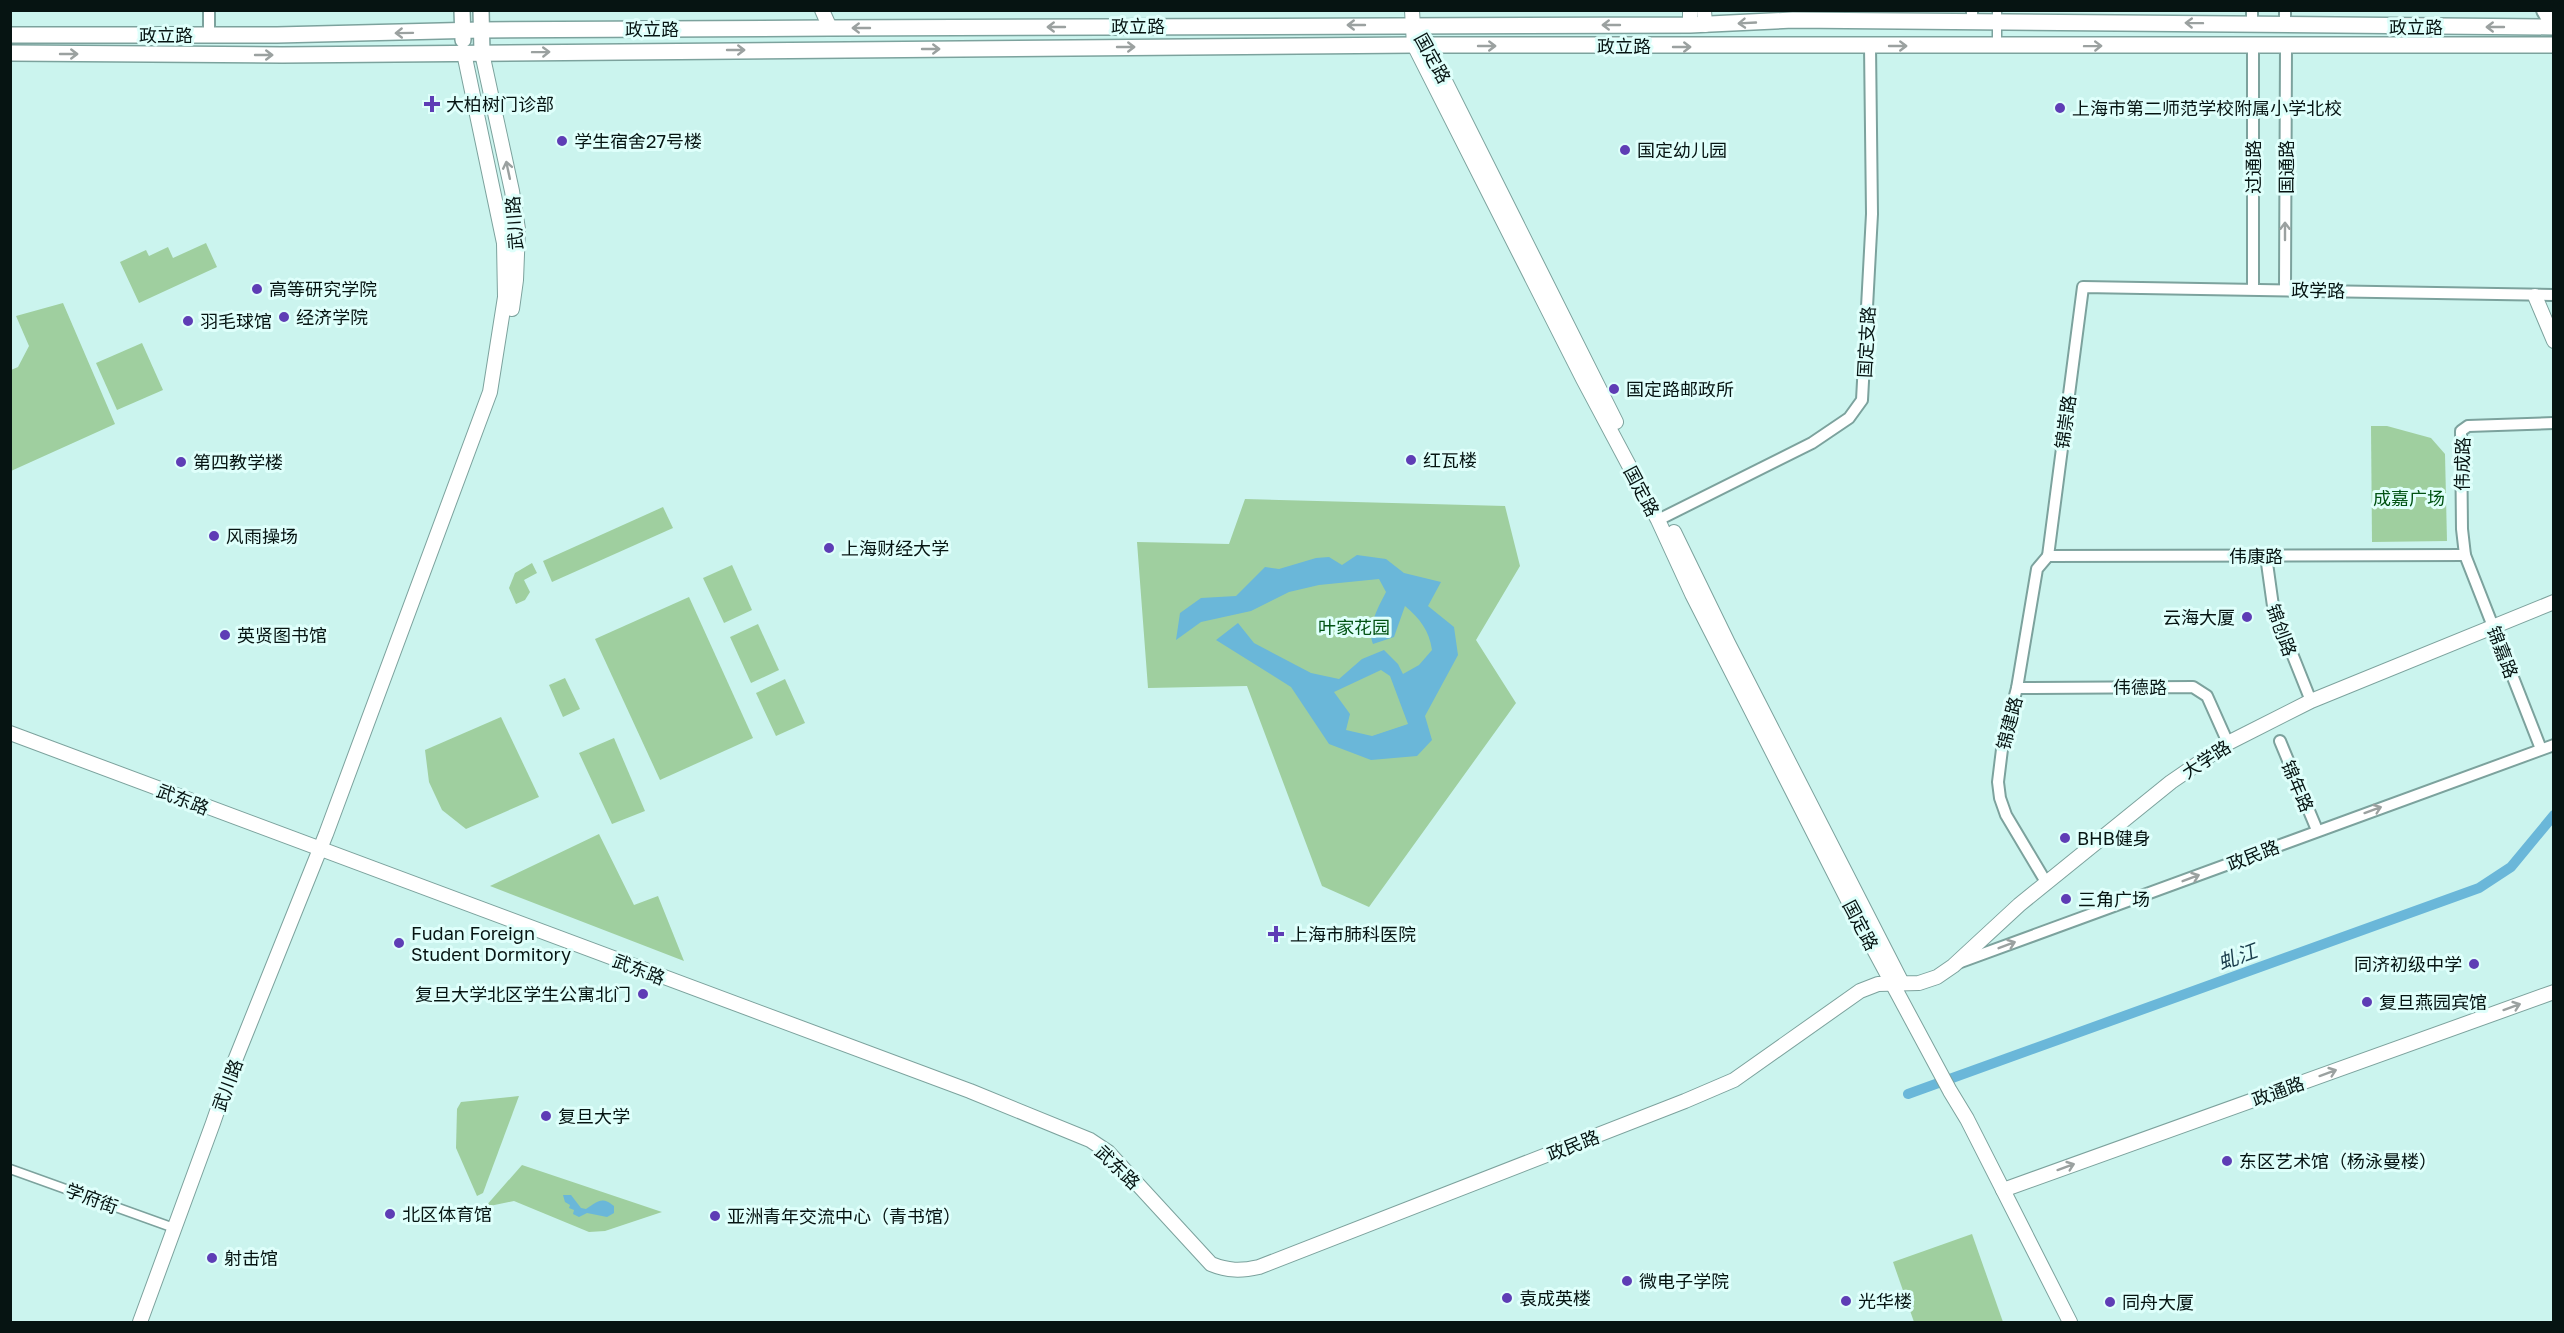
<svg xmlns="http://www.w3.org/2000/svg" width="2564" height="1333" font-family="'Golos Text','Noto Sans SC',sans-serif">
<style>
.green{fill:#9fcf9f}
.water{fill:#6ab7d9;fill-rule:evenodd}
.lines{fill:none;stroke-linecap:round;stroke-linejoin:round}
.canal{stroke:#6ab7d9;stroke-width:10}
.pedestrian-casing{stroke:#7ca29d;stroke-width:11}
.minor-casing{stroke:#7ca29d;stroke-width:14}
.tertiary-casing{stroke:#7ca29d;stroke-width:16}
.secondary-casing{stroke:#7ca29d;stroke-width:18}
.primary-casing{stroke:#7ca29d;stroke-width:20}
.pedestrian{stroke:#fff;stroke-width:8}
.minor{stroke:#fff;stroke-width:10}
.tertiary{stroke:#fff;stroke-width:14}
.secondary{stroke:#fff;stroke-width:15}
.primary{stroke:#fff;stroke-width:16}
.oneway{stroke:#9ba1a0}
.poi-dot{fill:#5e3db5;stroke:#dffffb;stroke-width:2}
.labels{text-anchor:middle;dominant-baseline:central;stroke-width:6;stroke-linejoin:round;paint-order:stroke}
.street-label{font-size:18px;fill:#061412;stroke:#dffffb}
.poi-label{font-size:18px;fill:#061412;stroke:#dffffb;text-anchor:start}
.park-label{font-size:18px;fill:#025313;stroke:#dffffb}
.water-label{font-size:20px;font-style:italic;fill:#1a3d4c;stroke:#dffffb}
</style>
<rect width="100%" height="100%" fill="#cbf4ee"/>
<!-- green -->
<g class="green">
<path d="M206 243 217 267 139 303 120 262 146 250 149 256 168 247 173 258Z"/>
<path d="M63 303 115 424 11 471V370L18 367 29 346 16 316Z"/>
<path d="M142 343 163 390 117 410 96 363Z"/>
<path d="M2371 426H2387L2431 438 2445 454 2447 541 2372 542Z"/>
<path d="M1245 499 1505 506 1520 566 1476 640 1516 703 1369 907 1322 886 1247 686 1148 688 1137 542 1229 544Z"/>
<path d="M663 507 673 528 552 582 543 561Z"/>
<path d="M532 563 537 573 524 580 530 592 525 600 516 604 509 588 515 573Z"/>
<path d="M732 565 752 610 724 623 703 578Z"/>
<path d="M689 597 753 738 660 780 595 639Z"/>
<path d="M758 624 779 670 751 683 730 637Z"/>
<path d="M565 678 580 709 563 717 549 685Z"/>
<path d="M785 679 805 723 776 736 756 693Z"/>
<path d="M501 717 539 797 466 829 442 810 429 782 425 750Z"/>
<path d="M614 738 645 811 612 824 579 753Z"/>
<path d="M599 834 634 905 658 896 684 961 490 886Z"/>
<path d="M519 1096 483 1193 477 1196 456 1148 457 1109 461 1102Z"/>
<path d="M522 1165 662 1212 605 1231 589 1232 514 1201 485 1207Z"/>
<path d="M1972 1234 2003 1322H1914L1893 1262Z"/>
</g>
<!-- water -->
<g class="water">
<path d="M1357 555 1386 559 1404 573 1441 582 1428 606 1454 627 1458 655 1425 716 1432 740 1417 756 1371 760 1329 744 1291 687 1216 640 1238 623 1254 643 1311 673 1339 679 1362 659 1384 650 1398 664 1403 674 1419 665 1432 650C1429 630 1420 619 1405 606L1394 637 1373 644C1366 628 1379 606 1386 592L1379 579 1319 585 1289 592 1251 611 1201 622 1176 640 1180 613 1201 598 1236 596 1265 567 1279 569 1316 558 1329 557 1342 565ZM1381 670 1390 676 1408 724 1372 736 1346 730 1350 714 1334 692Z"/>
<path d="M563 1195H571L581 1208 586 1209C598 1201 602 1196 614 1206V1213L607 1217 587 1213 579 1217 573 1214 574 1210 569 1208 570 1205 565 1202Z"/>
</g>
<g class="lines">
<!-- canal -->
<path class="canal" d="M1908 1094 2479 888 2511 867 2554 815"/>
<!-- pedestrian casing -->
<g class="pedestrian-casing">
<g id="pedestrian">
<path d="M1997 46V10"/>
<path d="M10 1169 174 1228"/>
</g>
</g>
<!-- minor casing -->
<g class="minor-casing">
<g id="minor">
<path d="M1972 10V20"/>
<path d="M2252 24V10"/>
<path d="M2285 24V10"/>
<path d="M209 36V10"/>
<path d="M2253 289V44"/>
<path d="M2285 290 2286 45"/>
<path d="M1658 520 1812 443 1849 418 1862 400 1872 214 1870 46"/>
<path d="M2048 556 2083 287 2554 295"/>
<path d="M2048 556 2465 555"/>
<path d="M2266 556 2273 606 2311 701"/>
<path d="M2017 688 2193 687 2207 696 2228 743"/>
<path d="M2280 741 2317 830"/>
<path d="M2541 749 2465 555 2462 529 2461 431 2468 426 2554 423"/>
<path d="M2046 882 2006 815 2000 798 1998 782 2003 741 2017 688 2037 569 2048 556"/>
<path d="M1958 963 2554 745"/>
</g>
</g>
<!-- tertiary casing -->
<g class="tertiary-casing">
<g id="tertiary">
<path d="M822 10 830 28"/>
<path d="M1412 10 1414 45 1583 379 1658 520 1692 594 1856 916 1950 1091 1967 1119 2070 1322"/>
<path d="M1690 10V25"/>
<path d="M1704 10 1705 25"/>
<path d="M1423 37 1616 422"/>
<path d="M482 53 512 191 518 229 516 280 512 309"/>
<path d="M2535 296 2554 341"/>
<path d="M1674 532 1728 643 1901 981"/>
<path d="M10 733 970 1091 1090 1140 1108 1152 1211 1264C1228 1271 1241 1271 1259 1267L1685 1101 1734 1080 1860 991 1878 984 1919 983 1937 977 1953 966 2019 905 2171 782 2228 743 2311 701 2554 602"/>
<path d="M2003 1190 2554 992"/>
<path d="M140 1322 213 1123 232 1068 326 834 490 392 505 297 504 243 464 53"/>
</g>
</g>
<!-- secondary casing -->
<g class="secondary-casing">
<g id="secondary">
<path d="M462 10 463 40"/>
<path d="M481 10 482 53"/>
<path d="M10 35H277L481 30 830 28 1690 25 1793 20 2554 27"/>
<path d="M10 53 282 55 1414 45H2554"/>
</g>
</g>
<!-- primary casing -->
<g class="primary-casing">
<path id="primary" d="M2545 10 2554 26"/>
</g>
<!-- pedestrian -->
<use href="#pedestrian" class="pedestrian"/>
<!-- minor -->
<use href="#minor" class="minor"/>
<!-- tertiary -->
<use href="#tertiary" class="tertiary"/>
<!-- secondary -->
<use href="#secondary" class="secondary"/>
<!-- primary -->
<use href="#primary" class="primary"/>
</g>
<!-- one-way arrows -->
<defs><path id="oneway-shaft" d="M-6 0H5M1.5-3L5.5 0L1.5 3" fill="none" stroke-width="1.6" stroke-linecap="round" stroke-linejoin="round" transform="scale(1.5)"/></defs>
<g class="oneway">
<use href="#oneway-shaft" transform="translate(1747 23) rotate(177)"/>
<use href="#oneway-shaft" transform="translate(2194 23) rotate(-179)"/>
<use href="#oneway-shaft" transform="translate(1356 25) rotate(180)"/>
<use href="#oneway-shaft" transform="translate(1611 25) rotate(-180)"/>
<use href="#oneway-shaft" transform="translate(1056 27) rotate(180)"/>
<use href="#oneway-shaft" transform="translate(2495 27) rotate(-180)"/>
<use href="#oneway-shaft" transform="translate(861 28) rotate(180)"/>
<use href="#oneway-shaft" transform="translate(404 33) rotate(179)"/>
<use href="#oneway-shaft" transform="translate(1487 46)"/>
<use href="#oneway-shaft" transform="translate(1898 46)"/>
<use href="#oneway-shaft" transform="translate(2093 46) rotate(-1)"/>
<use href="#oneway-shaft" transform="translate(1126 47)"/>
<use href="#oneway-shaft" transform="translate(1682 47)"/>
<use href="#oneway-shaft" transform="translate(931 49)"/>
<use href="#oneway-shaft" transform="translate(736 50)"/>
<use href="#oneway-shaft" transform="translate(541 52) rotate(-1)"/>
<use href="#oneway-shaft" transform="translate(69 54)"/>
<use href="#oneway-shaft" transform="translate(264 55)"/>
<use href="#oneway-shaft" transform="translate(508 170) rotate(-102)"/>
<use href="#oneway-shaft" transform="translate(2285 231) rotate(-90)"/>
<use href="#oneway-shaft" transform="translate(2373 810) rotate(-20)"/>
<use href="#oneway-shaft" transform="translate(2191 878) rotate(-21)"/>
<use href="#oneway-shaft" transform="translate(2007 945) rotate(-21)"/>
<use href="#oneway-shaft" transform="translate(2512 1007) rotate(-20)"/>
<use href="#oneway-shaft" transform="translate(2328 1073) rotate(-20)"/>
<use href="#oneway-shaft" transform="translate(2066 1167) rotate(-20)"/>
</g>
<!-- markers -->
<g class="poi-dot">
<path d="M429 95h6v6h6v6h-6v6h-6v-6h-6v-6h6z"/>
<circle cx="2060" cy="108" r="6"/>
<circle cx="562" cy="141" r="6"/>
<circle cx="1625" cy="150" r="6"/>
<circle cx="257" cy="289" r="6"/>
<circle cx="284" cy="317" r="6"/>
<circle cx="188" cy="321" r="6"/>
<circle cx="1614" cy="389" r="6"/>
<circle cx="1411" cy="460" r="6"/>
<circle cx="181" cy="462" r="6"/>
<circle cx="214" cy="536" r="6"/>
<circle cx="829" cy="548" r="6"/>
<circle cx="2247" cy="617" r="6"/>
<circle cx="225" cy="635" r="6"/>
<circle cx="2065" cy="838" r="6"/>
<circle cx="2066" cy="899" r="6"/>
<path d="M1273 925h6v6h6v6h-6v6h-6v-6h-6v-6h6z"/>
<circle cx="399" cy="943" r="6"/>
<circle cx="2474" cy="964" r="6"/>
<circle cx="643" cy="994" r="6"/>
<circle cx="2367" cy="1002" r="6"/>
<circle cx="546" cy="1116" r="6"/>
<circle cx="2227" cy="1161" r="6"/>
<circle cx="390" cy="1214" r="6"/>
<circle cx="715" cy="1216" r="6"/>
<circle cx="212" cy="1258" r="6"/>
<circle cx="1627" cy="1281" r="6"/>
<circle cx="1507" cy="1298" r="6"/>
<circle cx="1846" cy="1301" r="6"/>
<circle cx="2110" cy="1302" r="6"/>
</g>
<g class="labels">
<!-- street labels -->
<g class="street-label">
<text x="1138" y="26">政立路</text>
<text x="2416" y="27">政立路</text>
<text x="652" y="29">政立路</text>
<text x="166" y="35">政立路</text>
<text x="1624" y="46">政立路</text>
<text transform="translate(1433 58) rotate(61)">国定路</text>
<text transform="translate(2253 167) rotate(-90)">过通路</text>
<text transform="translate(2286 167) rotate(-90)">国通路</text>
<text transform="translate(514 223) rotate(-94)">武川路</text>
<text transform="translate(2318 290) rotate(1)">政学路</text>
<text transform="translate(1866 342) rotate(-87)">国定支路</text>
<text transform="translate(2065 422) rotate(-82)">锦崇路</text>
<text transform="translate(2462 464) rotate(-89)">伟成路</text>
<text transform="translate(1642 491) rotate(62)">国定路</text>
<text x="2256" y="556">伟康路</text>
<text transform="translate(2282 630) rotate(70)">锦创路</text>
<text transform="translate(2503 652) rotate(69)">锦嘉路</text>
<text x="2140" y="687">伟德路</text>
<text transform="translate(2009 723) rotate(-76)">锦建路</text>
<text transform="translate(2206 759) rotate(-33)">大学路</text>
<text transform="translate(2298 786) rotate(67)">锦年路</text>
<text transform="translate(183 799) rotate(21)">武东路</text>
<text transform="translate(2253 855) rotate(-21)">政民路</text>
<text transform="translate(1861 925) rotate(62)">国定路</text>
<text transform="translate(639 969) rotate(21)">武东路</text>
<text transform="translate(227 1085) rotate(-70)">武川路</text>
<text transform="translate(2278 1091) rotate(-20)">政通路</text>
<text transform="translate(1573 1145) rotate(-21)">政民路</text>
<text transform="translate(1118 1167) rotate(44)">武东路</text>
<text transform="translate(92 1198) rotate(20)">学府街</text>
</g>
<!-- poi labels -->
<g class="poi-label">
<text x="446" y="104">大柏树门诊部</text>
<text x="2072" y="108">上海市第二师范学校附属小学北校</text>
<text x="574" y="141">学生宿舍27号楼</text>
<text x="1637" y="150">国定幼儿园</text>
<text x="269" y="289">高等研究学院</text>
<text x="296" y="317">经济学院</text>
<text x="200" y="321">羽毛球馆</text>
<text x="1626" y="389">国定路邮政所</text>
<text x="1423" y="460">红瓦楼</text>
<text x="193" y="462">第四教学楼</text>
<text x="226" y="536">风雨操场</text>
<text x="841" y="548">上海财经大学</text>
<text x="2235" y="617" text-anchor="end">云海大厦</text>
<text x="237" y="635">英贤图书馆</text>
<text x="2077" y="838">BHB健身</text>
<text x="2078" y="899">三角广场</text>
<text x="411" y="933">Fudan Foreign<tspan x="411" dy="21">Student Dormitory</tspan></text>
<text x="1290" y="934">上海市肺科医院</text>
<text x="2462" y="964" text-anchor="end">同济初级中学</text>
<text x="631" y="994" text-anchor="end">复旦大学北区学生公寓北门</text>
<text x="2379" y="1002">复旦燕园宾馆</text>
<text x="558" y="1116">复旦大学</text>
<text x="2239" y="1161">东区艺术馆（杨泳曼楼）</text>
<text x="402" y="1214">北区体育馆</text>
<text x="727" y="1216">亚洲青年交流中心（青书馆）</text>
<text x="224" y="1258">射击馆</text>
<text x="1639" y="1281">微电子学院</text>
<text x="1519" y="1298">袁成英楼</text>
<text x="1858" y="1301">光华楼</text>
<text x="2122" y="1302">同舟大厦</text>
</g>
<!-- park labels -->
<g class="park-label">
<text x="2409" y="498">成嘉广场</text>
<text x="1354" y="627">叶家花园</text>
</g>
<!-- water labels -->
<g class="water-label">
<text transform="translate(2237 956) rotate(-20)">虬江</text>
</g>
</g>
<!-- border -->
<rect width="2564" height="1333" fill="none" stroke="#061412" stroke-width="24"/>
</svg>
